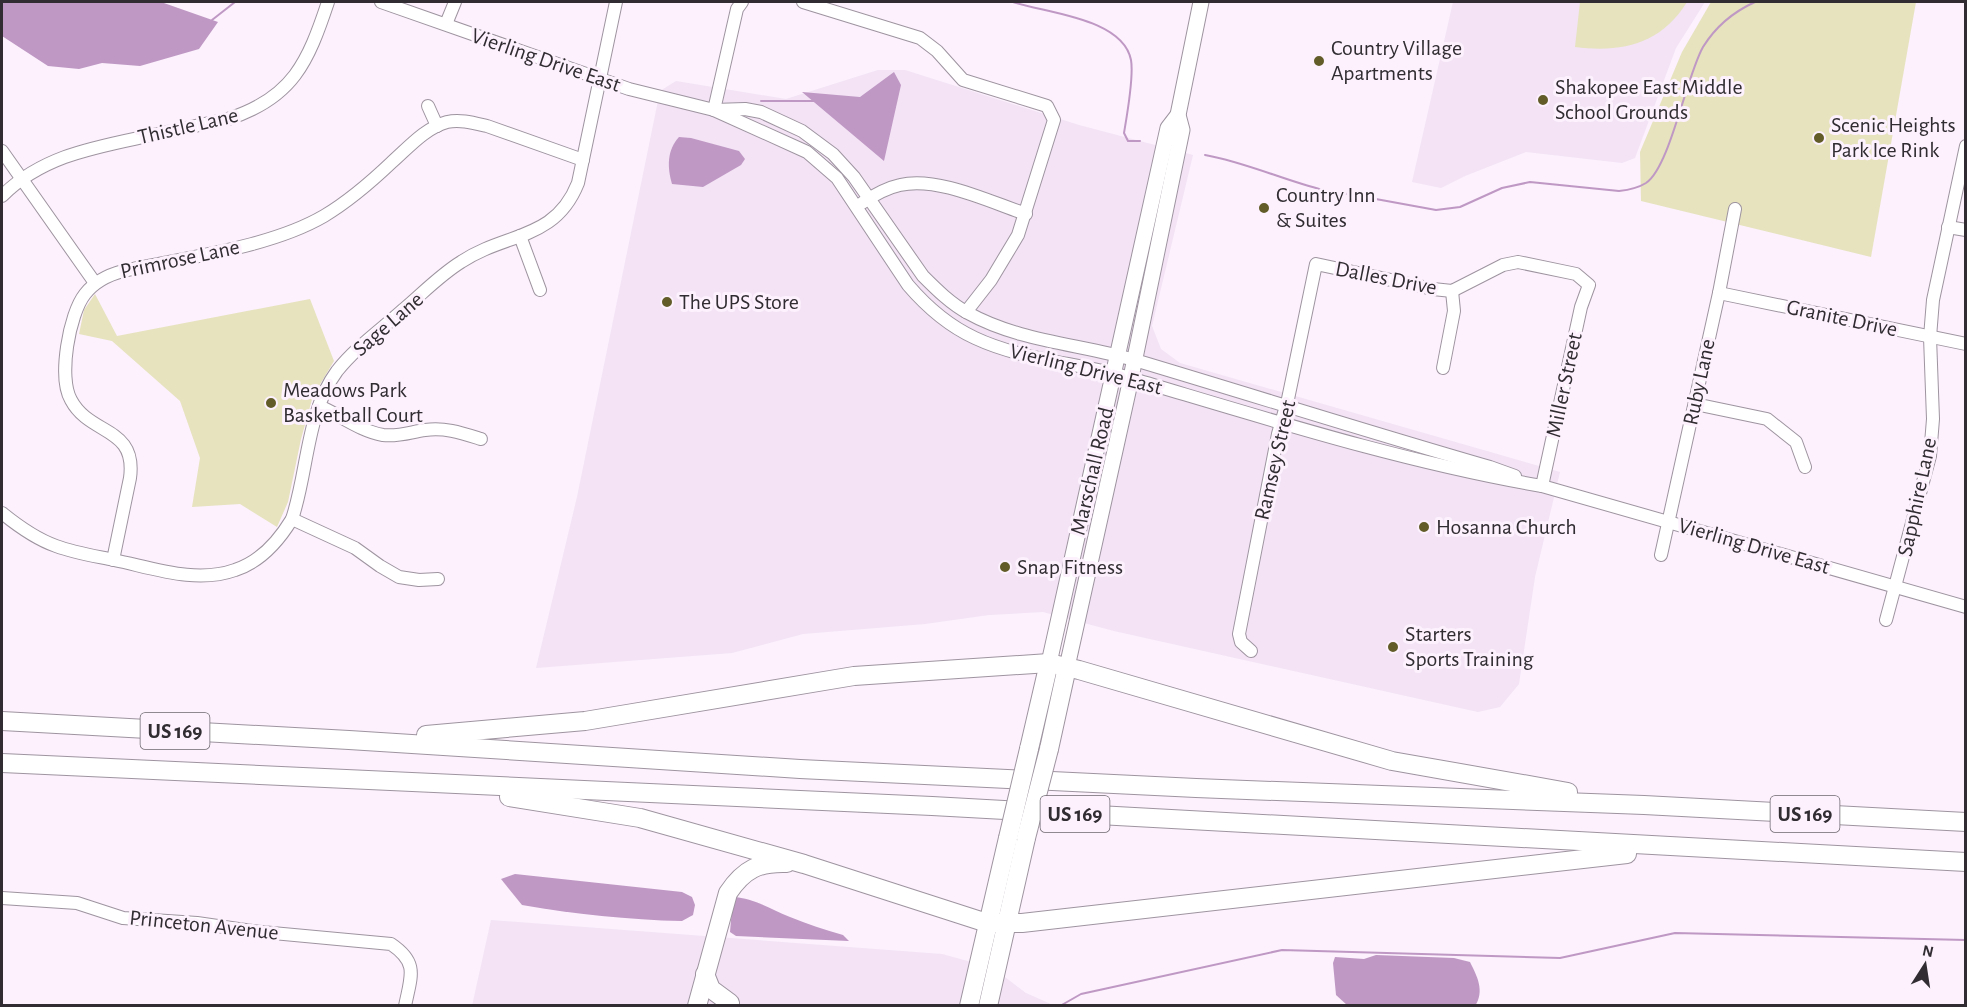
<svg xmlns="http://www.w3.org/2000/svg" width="1967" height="1007" font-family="'Alegreya Sans',sans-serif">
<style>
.built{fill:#f3e3f5}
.green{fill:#e6e3be}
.water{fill:#bf98c4}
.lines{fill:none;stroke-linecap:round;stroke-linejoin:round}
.stream{stroke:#bf98c4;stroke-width:2}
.minor-casing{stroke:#9e94a0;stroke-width:14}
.major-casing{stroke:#9e94a0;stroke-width:17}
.highway-casing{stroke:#9e94a0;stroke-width:20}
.minor{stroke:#fff;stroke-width:12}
.major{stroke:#fff;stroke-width:15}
.highway{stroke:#fff;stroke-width:18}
.highway-bridge-casing{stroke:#9e94a0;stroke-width:20;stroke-linecap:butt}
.highway-bridge{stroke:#fff;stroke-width:18}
.poi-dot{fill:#615c28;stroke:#fcf1fd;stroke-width:2}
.labels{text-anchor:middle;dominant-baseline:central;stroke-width:6;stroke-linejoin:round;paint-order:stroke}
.shield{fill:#fcf1fd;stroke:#6d676e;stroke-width:1.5}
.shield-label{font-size:21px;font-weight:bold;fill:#302c31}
.poi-label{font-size:22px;fill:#302c31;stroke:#fcf1fd;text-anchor:start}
.street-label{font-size:22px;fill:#302c31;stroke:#fcf1fd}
</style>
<rect width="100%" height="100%" fill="#fcf1fd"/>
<!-- built -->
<g class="built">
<path d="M1453 2H1705L1676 48 1635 158 1622 163 1526 152 1465 176 1441 188 1412 182Z"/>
<path d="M878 70H905L1079 125 1193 155 1152 326 1161 349 1180 363 1560 472 1535 577 1519 684 1500 707 1478 712 1114 631 1043 612 989 615 925 624 803 634 732 653 536 668 577 497 660 91 676 81 786 99Z"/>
<path d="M491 920 942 954 993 968 1026 993 1053 1005 472 1006Z"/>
</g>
<!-- green -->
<g class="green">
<path d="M1580 2H1687C1661 44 1622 53 1575 47Z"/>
<path d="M1711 2H1916L1871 257 1641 201 1640 152 1682 52Z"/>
<path d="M95 294 117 336 310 299 334 361 313 396 301 439 288 502 277 527 240 504 192 507 200 458 180 401 112 341 79 334 84 310Z"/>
</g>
<!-- water -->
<g class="water">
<path d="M2 2H161L218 22 199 49 140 66 102 63 79 69 48 66 2 36Z"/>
<path d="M894 72 901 85 884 161 802 92 860 97Z"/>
<path d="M679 137 691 138 739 151 745 159 741 165 703 187 672 184C667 167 667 150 679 137Z"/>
<path d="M515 874 682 892 692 897 695 905 693 915 682 921C629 920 574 914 522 905L501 879Z"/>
<path d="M733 897C754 898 770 909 790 917 807 924 825 930 843 935L849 941 736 936 730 932Z"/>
<path d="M1376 955 1454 958 1470 962C1477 976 1485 991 1475 1006L1347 1005 1336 995 1333 963 1335 957 1364 959Z"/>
</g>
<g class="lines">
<!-- stream -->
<g class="stream">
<path d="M1013 2C1046 13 1123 18 1131 60 1134 77 1127 115 1124 133L1128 141H1140"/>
<path d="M212 20 235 2"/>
<path d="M761 101H815"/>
<path d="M1205 155C1245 162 1283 180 1323 190"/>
<path d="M1332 191 1436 210 1460 207 1502 188 1530 182 1619 191C1628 190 1638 188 1646 183 1670 167 1686 77 1703 47 1716 26 1733 12 1755 2"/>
<path d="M1060 1006 1081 994 1282 950 1560 958 1675 933 1966 940"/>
</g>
<!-- minor casing -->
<g class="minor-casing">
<g id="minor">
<path d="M381 2 629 89 714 110 745 109 761 112 802 131 833 154 854 177 923 276C936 289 951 304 968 313 1020 342 1082 344 1138 361 1255 396 1372 433 1490 467L1515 476"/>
<path d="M803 2 920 38 937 51 963 80 1047 106 1054 120 1018 235 991 280 966 312"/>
<path d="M446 24 455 2"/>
<path d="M428 106 437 126"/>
<path d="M714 110 807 152 837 178 908 285C926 306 949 326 975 338 1024 361 1082 363 1133 379 1268 419 1403 462 1542 486L1966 607"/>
<path d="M714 110 737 9 742 2"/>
<path d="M2 151 95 283"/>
<path d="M2 196C41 157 91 148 143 137 172 131 200 125 228 119 293 98 308 62 328 2"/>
<path d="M862 203C874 195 886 188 900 185 937 176 990 202 1026 214"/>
<path d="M1948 227 1966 230"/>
<path d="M520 236 540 290"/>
<path d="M1719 293 1966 344"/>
<path d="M1443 368 1454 311 1452 291"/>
<path d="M1695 404 1767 419 1796 442 1805 467"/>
<path d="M319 406C340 415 360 431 383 435 398 437 411 432 425 430 445 427 462 433 481 439"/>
<path d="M2 513C18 526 36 539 56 546 75 553 95 556 114 560 153 568 196 584 235 570 260 562 278 542 292 519 308 472 306 413 337 371 356 347 382 329 404 309 423 293 440 275 461 262 506 232 555 241 578 183L616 2"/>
<path d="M292 519 355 548 380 566 399 577 419 580 438 579"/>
<path d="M1661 555 1719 293 1735 209"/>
<path d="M113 560 130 478C137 426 90 436 71 400 58 378 69 314 85 294 95 281 108 275 123 271 186 257 269 248 324 216 349 201 371 182 392 162 408 148 425 128 447 122 460 119 474 123 487 126L583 160"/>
<path d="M1886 620 1930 456 1933 419 1930 337 1933 300 1966 146"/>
<path d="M1251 651 1241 642 1239 634 1278 434 1288 399 1316 264 1433 289 1452 291 1503 265 1518 262 1576 274 1589 285 1581 307 1542 486"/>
<path d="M2 898 77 903 123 918 197 923 252 931 391 944C419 963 411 976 405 1006"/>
</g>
</g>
<!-- major casing -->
<g class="major-casing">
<g id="major">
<path d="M1049 663 1168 128 1178 115"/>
<path d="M1067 667 1128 392 1182 130 1178 115 1201 2"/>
</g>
</g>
<!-- highway casing -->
<g class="highway-casing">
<g id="highway">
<path d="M2 721 349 740 800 769 1196 788 1644 805 1966 822"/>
<path d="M426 735 585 721 854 676 1049 663 1079 670 1392 761 1568 792"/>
<path d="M1029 749 1049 663"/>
<path d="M1049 749 1067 667"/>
<path d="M2 763 932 806 1966 862"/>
<path d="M509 797 640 818 804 864 987 923H1022L1627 854"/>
<path d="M705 974 711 989 730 1003"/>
<path d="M697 1006 728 893C744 869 759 862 787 863"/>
<path d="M969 1006 1008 838"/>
<path d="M988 1006 1026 838"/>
</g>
</g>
<!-- minor -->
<use href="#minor" class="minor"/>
<!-- major -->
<use href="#major" class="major"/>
<!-- highway -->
<use href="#highway" class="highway"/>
<!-- highway-bridge casing -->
<g class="highway-bridge-casing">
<g id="highway-bridge">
<path d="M1008 838 1029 749"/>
<path d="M1026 838 1049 749"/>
</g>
</g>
<!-- highway-bridge -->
<use href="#highway-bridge" class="highway-bridge"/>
</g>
<!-- markers -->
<g class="poi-dot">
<circle cx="1319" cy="61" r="6"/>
<circle cx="1543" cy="100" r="6"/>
<circle cx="1819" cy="138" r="6"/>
<circle cx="1264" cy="208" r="6"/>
<circle cx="667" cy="302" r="6"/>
<circle cx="271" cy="403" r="6"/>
<circle cx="1424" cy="527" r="6"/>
<circle cx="1005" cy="567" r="6"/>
<circle cx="1393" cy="647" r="6"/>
</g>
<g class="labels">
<!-- shield labels -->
<g class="shield">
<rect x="140.5" y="713" width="69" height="36" rx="4.5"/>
<rect x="1040.5" y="796" width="69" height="36" rx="4.5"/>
<rect x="1770.5" y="796" width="69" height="36" rx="4.5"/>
</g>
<g class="shield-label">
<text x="175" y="731">US 169</text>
<text x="1075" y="814">US 169</text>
<text x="1805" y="814">US 169</text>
</g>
<!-- poi labels -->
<g class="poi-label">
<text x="1331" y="48">Country Village<tspan x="1331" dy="25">Apartments</tspan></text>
<text x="1555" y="87">Shakopee East Middle<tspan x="1555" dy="25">School Grounds</tspan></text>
<text x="1831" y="125">Scenic Heights<tspan x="1831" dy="25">Park Ice Rink</tspan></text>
<text x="1276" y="195">Country Inn<tspan x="1276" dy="25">&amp; Suites</tspan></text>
<text x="679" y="302">The UPS Store</text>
<text x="283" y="390">Meadows Park<tspan x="283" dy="25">Basketball Court</tspan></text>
<text x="1436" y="527">Hosanna Church</text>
<text x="1017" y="567">Snap Fitness</text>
<text x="1405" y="634">Starters<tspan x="1405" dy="25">Sports Training</tspan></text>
</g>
<!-- street labels -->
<g class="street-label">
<text transform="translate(546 60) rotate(19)">Vierling Drive East</text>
<text transform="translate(188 126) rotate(-13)">Thistle Lane</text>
<text transform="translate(180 259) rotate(-12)">Primrose Lane</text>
<text transform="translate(1386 278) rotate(11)">Dalles Drive</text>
<text transform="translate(1842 318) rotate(12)">Granite Drive</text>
<text transform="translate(388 324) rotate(-41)">Sage Lane</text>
<text transform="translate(1086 369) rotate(14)">Vierling Drive East</text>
<text transform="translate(1699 382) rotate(-78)">Ruby Lane</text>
<text transform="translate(1564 385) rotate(-78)">Miller Street</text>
<text transform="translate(1275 460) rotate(-77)">Ramsey Street</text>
<text transform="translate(1092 471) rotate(-77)">Marschall Road</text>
<text transform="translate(1917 497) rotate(-78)">Sapphire Lane</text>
<text transform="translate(1754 546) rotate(16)">Vierling Drive East</text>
<text transform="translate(204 925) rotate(6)">Princeton Avenue</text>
</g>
</g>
<!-- border -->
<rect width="1967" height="1007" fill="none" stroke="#302c31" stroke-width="6"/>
<!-- north arrow -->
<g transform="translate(1925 965) rotate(12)" stroke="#fcf1fd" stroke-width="4.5" paint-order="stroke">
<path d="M0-4.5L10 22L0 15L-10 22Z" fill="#302c31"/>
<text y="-9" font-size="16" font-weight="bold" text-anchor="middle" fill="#302c31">N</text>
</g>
</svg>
